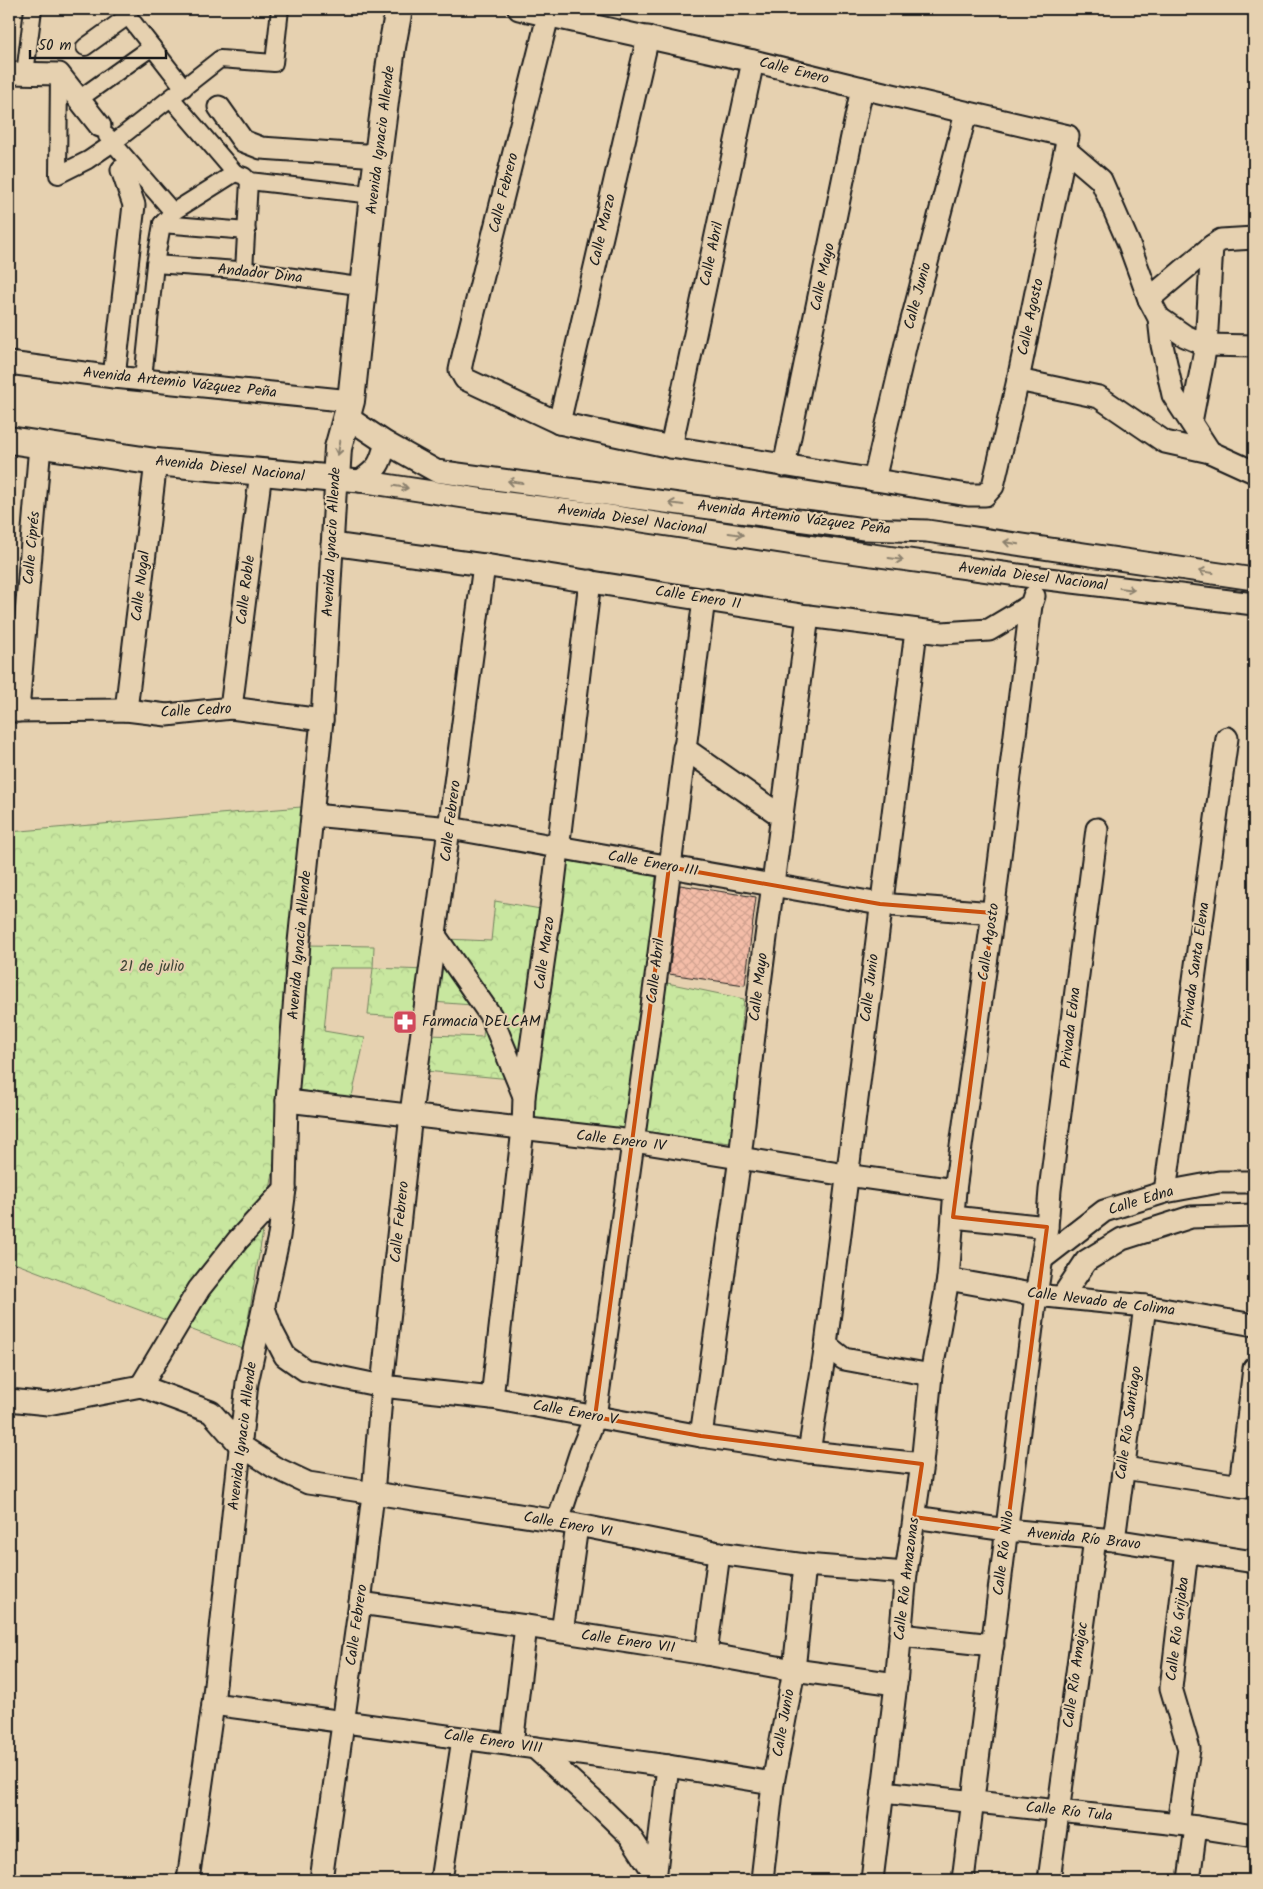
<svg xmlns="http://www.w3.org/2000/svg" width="1263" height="1889" font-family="Kalam,sans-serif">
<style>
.forest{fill:url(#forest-crowns);stroke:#72825e}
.building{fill:url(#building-cross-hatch);stroke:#1c1c1c}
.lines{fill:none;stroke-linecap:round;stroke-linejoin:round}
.pedestrian-casing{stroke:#1c1c1c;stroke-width:20}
.minor-casing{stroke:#1c1c1c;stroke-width:25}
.tertiary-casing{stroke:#1c1c1c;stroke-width:30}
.pedestrian{stroke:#e6d1b0;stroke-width:16}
.minor{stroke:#e6d1b0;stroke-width:21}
.tertiary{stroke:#e6d1b0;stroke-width:26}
.oneway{stroke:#8b806d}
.marked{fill:none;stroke:#c9500e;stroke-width:4;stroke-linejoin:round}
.labels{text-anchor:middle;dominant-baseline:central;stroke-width:4;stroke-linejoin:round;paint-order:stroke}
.street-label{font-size:15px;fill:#1c1c1c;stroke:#e6d1b0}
.park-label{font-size:15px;fill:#3e4536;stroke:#e6d1b0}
.poi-label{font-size:15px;fill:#1c1c1c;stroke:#e6d1b0;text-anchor:start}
</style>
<defs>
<pattern id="forest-crowns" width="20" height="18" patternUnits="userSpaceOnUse" patternTransform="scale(1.25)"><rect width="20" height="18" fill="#c8e79f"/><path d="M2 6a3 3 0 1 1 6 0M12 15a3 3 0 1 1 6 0" fill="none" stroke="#abc688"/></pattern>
<pattern id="building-cross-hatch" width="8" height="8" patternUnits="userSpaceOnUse" patternTransform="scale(1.25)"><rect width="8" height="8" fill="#f4bda8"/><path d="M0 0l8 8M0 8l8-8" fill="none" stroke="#d1a290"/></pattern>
</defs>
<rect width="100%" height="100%" fill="#e6d1b0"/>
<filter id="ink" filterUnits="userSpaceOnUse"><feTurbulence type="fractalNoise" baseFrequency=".02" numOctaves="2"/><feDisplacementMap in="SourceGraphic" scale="10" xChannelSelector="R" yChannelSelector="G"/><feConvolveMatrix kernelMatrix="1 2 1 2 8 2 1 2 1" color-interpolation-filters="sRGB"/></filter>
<g filter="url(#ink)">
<!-- forest -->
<g class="forest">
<path d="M313 806 287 1090 243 1349 9 1261V832Z"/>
<path d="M564 857 656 874 648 979 744 999 732 1143 529 1124Z"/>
<path d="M495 901 546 910 522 1080 425 1071 430 1035 483 1037 486 1006 432 1002 445 939 491 941Z"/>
<path d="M305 945 374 946 373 968 427 970 422 1018 368 1015 373 968H330L324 1031 365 1038 350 1105 294 1090Z"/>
</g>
<!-- building -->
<path class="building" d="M680 885 756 897 745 985 669 974Z"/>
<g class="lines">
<!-- pedestrian casing -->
<g class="pedestrian-casing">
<g id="pedestrian">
<path d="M129 9 128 16 184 88"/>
<path d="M85 47 128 16"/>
<path d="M25 74 33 9"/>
<path d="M59 74 58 175 88 160 113 143 220 59 274 63 280 9"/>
<path d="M171 98 235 173"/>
<path d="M79 99 152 47"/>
<path d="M107 136 173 212"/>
<path d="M249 181 373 195"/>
<path d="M162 224 173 212 235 173 244 176 249 181 244 271"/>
<path d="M162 224 247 231"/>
<path d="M155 264 251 271 365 287"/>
<path d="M143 379 155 264 162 224"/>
</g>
</g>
<!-- minor casing -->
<g class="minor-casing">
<g id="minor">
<path d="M519 9 753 61 862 88 1068 136 1018 380 993 486 985 495H968L671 447 559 423 465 379 460 370 463 356 548 16"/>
<path d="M9 73 59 74 100 126"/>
<path d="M219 107 243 141 261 148 379 156"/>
<path d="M1066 150 1101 180 1129 244 1149 299 1159 318 1162 345 1173 395 1210 452"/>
<path d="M1149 299 1212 246"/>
<path d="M1159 318 1185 336 1206 345 1254 346"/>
<path d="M9 363 114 377 351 401"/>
<path d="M114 377 134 205 122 170"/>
<path d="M1018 380 1099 397 1165 442 1210 452 1254 472"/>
<path d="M347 417 386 443 436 471 864 529 927 531 1254 579"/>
<path d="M1191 422 1206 345 1212 246 1221 240 1254 238"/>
<path d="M559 423 648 37"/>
<path d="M671 447 753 61"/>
<path d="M784 466 862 88"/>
<path d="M874 480 906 343 966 113"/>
<path d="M360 481C379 468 380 464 386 443"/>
<path d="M332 544 484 565 808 616 942 633 989 630 1031 605 1034 596"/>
<path d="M231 708 261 472"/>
<path d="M126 710 156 462"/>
<path d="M9 711 126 710 167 715 231 708 322 720"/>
<path d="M18 711 40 445"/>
<path d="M684 748 781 816"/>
<path d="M313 815 450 828 880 904 993 913"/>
<path d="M436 937 491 1016 524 1096"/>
<path d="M287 1101 633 1141 846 1175 955 1190"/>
<path d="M1165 1192 1227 738"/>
<path d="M953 1217 1047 1227"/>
<path d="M1042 1259 1104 1211 1165 1192 1219 1182H1254"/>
<path d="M948 1279 1036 1295 1145 1306 1254 1325"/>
<path d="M1062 1297 1086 1261 1122 1239 1191 1217 1254 1215"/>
<path d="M264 1308 272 1331 285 1356 305 1370 382 1386 492 1398 701 1436 809 1452 922 1464"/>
<path d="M826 1345 844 1359 931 1375"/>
<path d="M141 1386 199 1289 238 1240 285 1189"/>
<path d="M492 1398 523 1129 524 1096 551 908 590 581"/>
<path d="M9 1400 48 1404 141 1386 211 1412 240 1445 274 1467 308 1483 558 1521 719 1553 805 1565 906 1573"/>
<path d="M701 1436 740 1158 759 991 808 616"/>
<path d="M809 1452 826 1345 916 631"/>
<path d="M1124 1468 1254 1488"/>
<path d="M1240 1486 1254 1368"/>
<path d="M914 1517 1007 1530 1114 1540 1254 1562"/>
<path d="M558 1521 580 1454 595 1417 656 977 704 599"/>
<path d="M1114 1540 1145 1306"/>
<path d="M360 1603 526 1626 706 1654 794 1670 896 1684"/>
<path d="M562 1632 577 1526"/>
<path d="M900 1635 993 1645"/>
<path d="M706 1654 719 1553"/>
<path d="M213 1704 668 1766 773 1783"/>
<path d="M512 1745 526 1626"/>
<path d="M535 1748 598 1805 630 1836 656 1876"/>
<path d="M883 1792 1178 1824 1254 1836"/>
<path d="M1178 1824 1189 1749 1171 1688 1187 1551"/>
<path d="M188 1880 213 1704 247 1383 279 1236 285 1189 287 1101 299 942 322 720 336 479 360 481 484 500 596 514 814 547 1040 578 1254 604"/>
<path d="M321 1880 360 1603 373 1494 382 1386 411 1114 484 565"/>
<path d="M441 1880 463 1739"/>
<path d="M655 1880 668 1766"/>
<path d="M762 1880 773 1783 794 1670 805 1565"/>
<path d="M872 1880 896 1684 906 1573 922 1464 931 1375 948 1279 955 1190 993 913 1031 605"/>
<path d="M963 1880 1036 1295 1047 1227 1050 1190 1097 829"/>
<path d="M1049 1880 1095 1539"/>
<path d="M1189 1880 1196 1827"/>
</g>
</g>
<!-- tertiary casing -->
<g class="tertiary-casing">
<path id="tertiary" d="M9 440 156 462 336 479 338 448 351 401 373 195 392 47 399 9"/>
</g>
<!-- pedestrian -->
<use href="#pedestrian" class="pedestrian"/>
<!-- minor -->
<use href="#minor" class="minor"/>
<!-- tertiary -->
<use href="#tertiary" class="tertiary"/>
</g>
<!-- one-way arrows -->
<defs><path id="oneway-shaft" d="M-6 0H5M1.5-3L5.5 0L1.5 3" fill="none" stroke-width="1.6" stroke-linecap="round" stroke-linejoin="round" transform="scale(1.25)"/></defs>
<g class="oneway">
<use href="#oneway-shaft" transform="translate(339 448) rotate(100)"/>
<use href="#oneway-shaft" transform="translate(515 482) rotate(-172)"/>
<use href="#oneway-shaft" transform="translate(401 487) rotate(9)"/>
<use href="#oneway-shaft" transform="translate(676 504) rotate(-172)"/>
<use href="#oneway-shaft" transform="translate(736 534) rotate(8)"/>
<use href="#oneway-shaft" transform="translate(1011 543) rotate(-171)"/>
<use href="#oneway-shaft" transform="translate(896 559) rotate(8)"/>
<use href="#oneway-shaft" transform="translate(1206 572) rotate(-172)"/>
<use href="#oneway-shaft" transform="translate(1127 589) rotate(7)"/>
</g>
</g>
<!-- marked area -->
<path class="marked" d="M669 867 880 904 993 913 953 1217 1047 1227 1007 1530 914 1517 922 1464 701 1436 595 1417Z"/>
<!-- icons -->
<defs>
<g id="pharmacy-square" transform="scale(1.25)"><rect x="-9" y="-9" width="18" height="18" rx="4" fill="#d1495b" stroke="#e6d1b0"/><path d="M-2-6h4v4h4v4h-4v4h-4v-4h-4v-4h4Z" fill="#fff"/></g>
</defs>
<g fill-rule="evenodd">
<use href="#pharmacy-square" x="405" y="1022"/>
</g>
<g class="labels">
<!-- street labels -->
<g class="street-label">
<text transform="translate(794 71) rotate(14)">Calle Enero</text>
<text transform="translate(381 140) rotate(-83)">Avenida Ignacio Allende</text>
<text transform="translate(504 193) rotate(-76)">Calle Febrero</text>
<text transform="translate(603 230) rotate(-77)">Calle Marzo</text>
<text transform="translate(712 254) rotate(-78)">Calle Abril</text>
<text transform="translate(260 274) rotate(6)">Andador Dina</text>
<text transform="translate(823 277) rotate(-78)">Calle Mayo</text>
<text transform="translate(918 296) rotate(-75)">Calle Junio</text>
<text transform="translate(1031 317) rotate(-78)">Calle Agosto</text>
<text transform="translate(180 383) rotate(6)">Avenida Artemio Vázquez Peña</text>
<text transform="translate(230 469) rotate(6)">Avenida Diesel Nacional</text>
<text transform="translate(794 518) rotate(7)">Avenida Artemio Vázquez Peña</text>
<text transform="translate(632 520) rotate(8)">Avenida Diesel Nacional</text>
<text transform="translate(332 542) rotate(-87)">Avenida Ignacio Allende</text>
<text transform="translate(32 548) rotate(-85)">Calle Ciprés</text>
<text transform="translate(1033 577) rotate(7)">Avenida Diesel Nacional</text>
<text transform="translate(141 586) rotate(-83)">Calle Nogal</text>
<text transform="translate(246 590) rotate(-83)">Calle Roble</text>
<text transform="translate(698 598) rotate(9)">Calle Enero II</text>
<text transform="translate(196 711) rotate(-3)">Calle Cedro</text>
<text transform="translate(451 821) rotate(-83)">Calle Febrero</text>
<text transform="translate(653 864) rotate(10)">Calle Enero III</text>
<text transform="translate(989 942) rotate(-82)">Calle Agosto</text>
<text transform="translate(300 945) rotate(-85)">Avenida Ignacio Allende</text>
<text transform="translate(545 953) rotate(-82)">Calle Marzo</text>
<text transform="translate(1196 965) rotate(-82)">Privada Santa Elena</text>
<text transform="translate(656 971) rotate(-83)">Calle Abril</text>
<text transform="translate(759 987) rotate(-83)">Calle Mayo</text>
<text transform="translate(870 988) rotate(-83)">Calle Junio</text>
<text transform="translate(1071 1028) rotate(-83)">Privada Edna</text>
<text transform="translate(621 1141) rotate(7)">Calle Enero IV</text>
<text transform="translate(1141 1201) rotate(-17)">Calle Edna</text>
<text transform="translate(400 1222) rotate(-84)">Calle Febrero</text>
<text transform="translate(1101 1302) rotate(7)">Calle Nevado de Colima</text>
<text transform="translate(575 1413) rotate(10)">Calle Enero V</text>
<text transform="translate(1129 1423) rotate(-82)">Calle Río Santiago</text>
<text transform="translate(243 1436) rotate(-83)">Avenida Ignacio Allende</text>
<text transform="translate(568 1525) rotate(10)">Calle Enero VI</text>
<text transform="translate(1084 1539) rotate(6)">Avenida Río Bravo</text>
<text transform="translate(1004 1553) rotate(-83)">Calle Río Nilo</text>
<text transform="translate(907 1579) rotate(-83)">Calle Río Amazonas</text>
<text transform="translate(357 1625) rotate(-82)">Calle Febrero</text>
<text transform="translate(1178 1629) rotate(-83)">Calle Río Grijaba</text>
<text transform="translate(628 1642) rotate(8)">Calle Enero VII</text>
<text transform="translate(1076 1675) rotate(-82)">Calle Río Amajac</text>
<text transform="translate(784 1723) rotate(-80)">Calle Junio</text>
<text transform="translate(493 1742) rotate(8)">Calle Enero VIII</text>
<text transform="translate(1069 1812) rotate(6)">Calle Río Tula</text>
</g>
<!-- park labels -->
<g class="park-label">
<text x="152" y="967">21 de julio</text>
</g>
<!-- poi labels -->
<g class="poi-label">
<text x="422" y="1022">Farmacia DELCAM</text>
</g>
</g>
<!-- margin -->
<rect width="1263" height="1889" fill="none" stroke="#e6d1b0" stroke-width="30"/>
<rect x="15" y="15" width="1233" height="1859" fill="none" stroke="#1c1c1c" stroke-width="2" filter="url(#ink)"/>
<!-- scale -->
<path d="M30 50v8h136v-8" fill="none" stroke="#1c1c1c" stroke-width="2.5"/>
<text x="38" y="50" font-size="15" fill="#1c1c1c" stroke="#e6d1b0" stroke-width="4" paint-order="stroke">50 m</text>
</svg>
